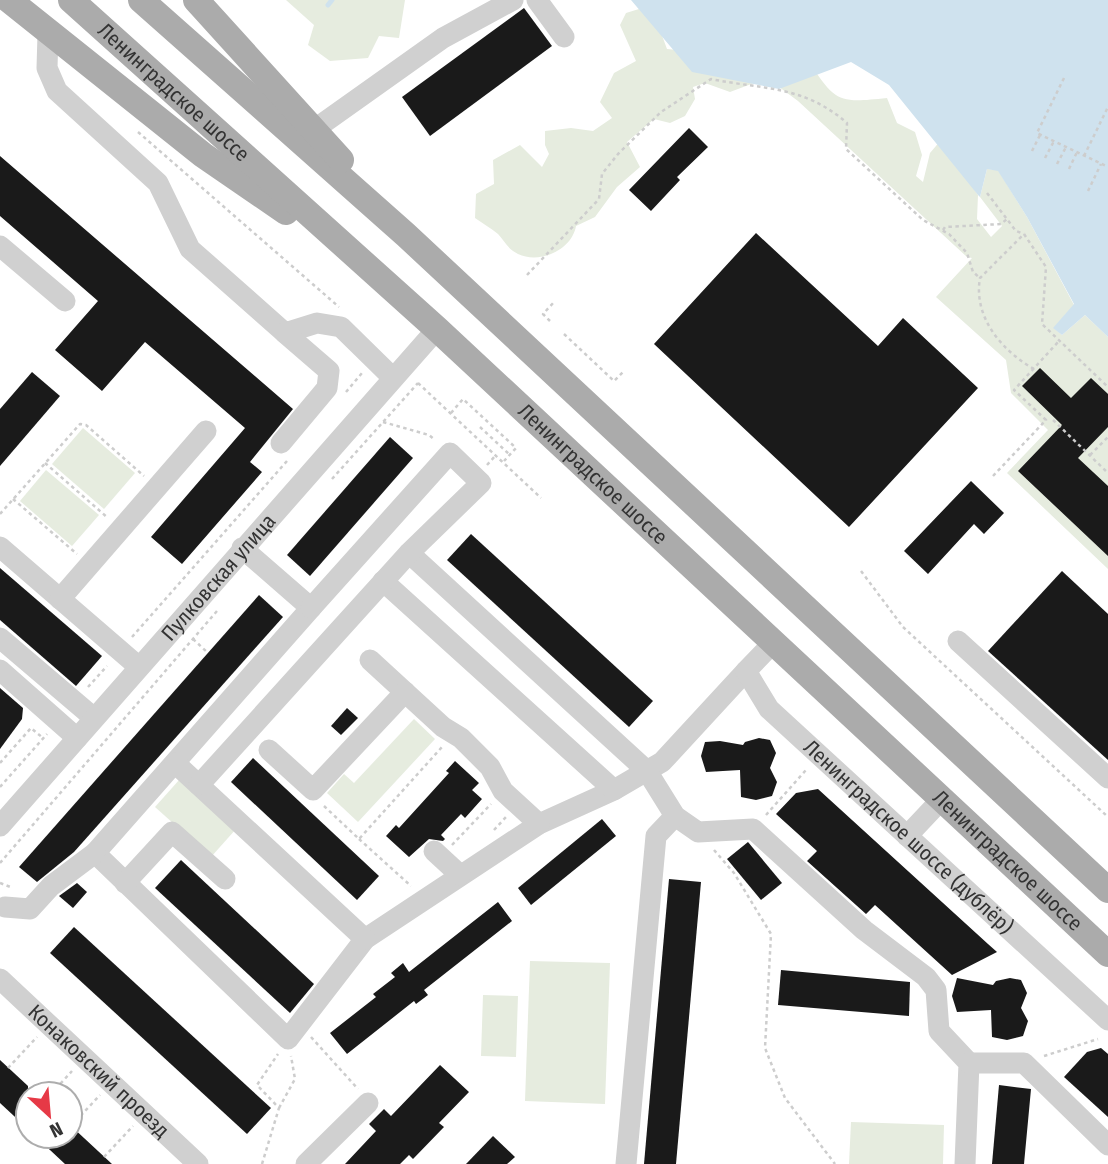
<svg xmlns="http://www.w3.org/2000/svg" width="1108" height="1164" font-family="'Fira Sans Condensed',sans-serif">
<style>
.green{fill:#e6ecdf}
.water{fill:#cfe2ee}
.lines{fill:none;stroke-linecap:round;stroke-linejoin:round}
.stream{stroke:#cfe2ee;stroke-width:5}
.building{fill:#1a1a1a}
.path{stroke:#cdcdcd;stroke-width:2.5;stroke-dasharray:3.5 3.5;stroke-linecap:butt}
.minor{stroke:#d0d0d0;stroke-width:21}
.major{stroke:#ababab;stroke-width:26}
.labels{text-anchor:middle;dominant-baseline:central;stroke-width:7;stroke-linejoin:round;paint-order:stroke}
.street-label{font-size:21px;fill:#333;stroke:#fff}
</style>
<rect width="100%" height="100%" fill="#fff"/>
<!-- green -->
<g class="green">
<path d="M286 0H405L399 38 379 36 368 58 330 61 308 45 314 25Z"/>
<path d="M639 9 657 22 667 49 809 62C836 103 839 103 887 98L897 123 915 132 922 155 916 176 923 182 930 153 941 140 978 195 977 219 991 237 1002 226 980 197 987 169 998 170 1027 217 1074 305 1054 328 1062 335 1085 315 1108 337V569L1007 473 1048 430 1011 393 1006 360 936 297 972 258 967 257 798 101 767 78 730 92 705 83 693 87 695 99 685 116 670 123 654 119 627 142 640 167 617 187 595 217 576 226C572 251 535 267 513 251 507 247 503 239 498 234 491 228 482 223 475 218L476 194 494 184 493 160 520 145 542 167 549 154 545 145V131L571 128 593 131 612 118 600 102 614 73 636 61 620 25 626 13Z"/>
<path d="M83 428 135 473 104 509 52 464Z"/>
<path d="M46 470 99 515 72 546 20 501Z"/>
<path d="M414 719 435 739 358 822 327 793 344 774 354 783Z"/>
<path d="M180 779 236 829 211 857 155 807Z"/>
<path d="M530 961 610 963 605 1104 525 1101Z"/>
<path d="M483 995 518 996 516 1057 481 1056Z"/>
<path d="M851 1122 944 1125 943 1164H849Z"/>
</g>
<!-- water -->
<path class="water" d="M631 0H1108V337L1085 315 1062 335 1053 328 1074 304 1027 217 998 171 987 169 980 197 978 195 889 85 851 62 779 89 692 72Z"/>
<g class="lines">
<!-- stream -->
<path class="stream" d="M328 5 332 0"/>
</g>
<!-- building -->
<g class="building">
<path d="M524 8 552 46 430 136 402 97Z"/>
<path d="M689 128 708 147 677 177 680 180 651 211 629 190Z"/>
<path d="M0 156 293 409 250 462 262 472 182 564 151 537 245 428 145 342 102 391 55 350 98 301 0 216Z"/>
<path d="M756 233 878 346 903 318 978 388 849 527 654 344Z"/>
<path d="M1040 368 1071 398 1091 378 1108 394V427L1078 458 1108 486V556L1018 471 1062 425 1022 386Z"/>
<path d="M32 372 60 396 0 466V409Z"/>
<path d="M390 437 413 458 310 576 287 555Z"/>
<path d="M971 481 1004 513 984 534 974 524 928 574 904 551Z"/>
<path d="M471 534 653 701 629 727 447 560Z"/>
<path d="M0 568 102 656 76 686 0 620Z"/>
<path d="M1062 571 1108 614V760L988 651Z"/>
<path d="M259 595 283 617 74 852 37 882 19 867Z"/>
<path d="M0 688 23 708 22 719 0 749Z"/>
<path d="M347 708 358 718 341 735 331 726Z"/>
<path d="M759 738 770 740 776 753 770 768 777 782 772 796 756 800 741 797 740 770 706 772 701 756 705 742 720 741 743 745 745 742Z"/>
<path d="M253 758 379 876 357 900 231 782Z"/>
<path d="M455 761 479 783 472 790 482 799 465 818 461 814 441 835 445 839 443 841 429 839 409 857 386 836 396 825 399 828 449 773 446 771Z"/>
<path d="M818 789 988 944 997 952 952 975 875 905 866 914 807 861 817 851 776 814 796 793Z"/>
<path d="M602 819 616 836 531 905 518 888Z"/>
<path d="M748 842 782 883 761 900 727 859Z"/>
<path d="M181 860 314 984 290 1013 155 888Z"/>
<path d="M669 879 701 882 676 1164H644Z"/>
<path d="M77 883 87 892 73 908 59 896Z"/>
<path d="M498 902 512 921 424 990 428 995 416 1004 414 1001 347 1054 330 1033 376 997 373 994 395 977 391 973 403 963 409 972Z"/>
<path d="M74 927 271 1108 247 1134 50 953Z"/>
<path d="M781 970 910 982 909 1016 778 1005Z"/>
<path d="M957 978 993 985 996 981 1010 978 1021 980 1027 993 1021 1008 1028 1021 1023 1036 1007 1040 992 1037 991 1010 957 1012 952 996Z"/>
<path d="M1101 1048 1108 1054V1117L1064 1077 1087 1052Z"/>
<path d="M0 1060 28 1086V1129L0 1103Z"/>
<path d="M440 1065 469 1092 439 1123 444 1127 413 1159 409 1155 400 1164H345L376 1131 369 1124 384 1109 391 1116Z"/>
<path d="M999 1085 1031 1089 1024 1164H992Z"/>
<path d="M70 1125 112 1164H65L35 1136H70Z"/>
<path d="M493 1136 515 1157 507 1164H466Z"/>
</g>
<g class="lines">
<!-- path -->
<g class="path">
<path d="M1064 78 1037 133 1108 167"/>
<path d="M138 132 339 307"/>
<path d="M1032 151 1040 135"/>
<path d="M1084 156 1108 107"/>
<path d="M1045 158 1054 141"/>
<path d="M1057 164 1066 147"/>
<path d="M1069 169 1077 152"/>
<path d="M1088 191 1101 164"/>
<path d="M987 193 1016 231 1024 234"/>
<path d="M943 230 945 227 1001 224 1007 219"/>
<path d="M527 275 599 199 602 174 618 154 661 112 711 79C765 90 803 85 847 123L846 149 923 220 949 234 967 253 973 272 980 278"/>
<path d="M550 321 543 314 555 301"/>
<path d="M564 334 614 381 624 371"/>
<path d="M1034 369C1002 351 973 317 980 278L1024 234 1046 267 1042 324 1108 387"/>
<path d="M418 383 541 498"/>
<path d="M346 392 362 373"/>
<path d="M451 413 463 399 516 448 504 461"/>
<path d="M1053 420 1108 473"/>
<path d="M383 422 429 435 435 440"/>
<path d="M480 427 510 455"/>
<path d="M1090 455 1108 437"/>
<path d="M45 463 108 518"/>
<path d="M487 465 496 455"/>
<path d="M993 476 1046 420 1014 390 1059 341"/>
<path d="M332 479 418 383"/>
<path d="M13 499 77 554"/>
<path d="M0 514 80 424 86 425 144 476"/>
<path d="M861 571 903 627 1108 817"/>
<path d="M132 637 287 461"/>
<path d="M193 639 208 653"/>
<path d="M88 687 107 666"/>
<path d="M0 763 31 728 43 738"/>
<path d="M0 787 47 734"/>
<path d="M324 806 359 839 442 747"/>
<path d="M766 815 806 770"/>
<path d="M494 830 506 817"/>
<path d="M359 839 411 886"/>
<path d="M452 845 491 804"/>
<path d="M714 850 734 873 771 934 765 1048 785 1098 835 1164"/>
<path d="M0 863 217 611"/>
<path d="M0 883 13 888"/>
<path d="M311 1037 358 1089"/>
<path d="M1044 1056 1098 1039"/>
<path d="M8 1068 37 1037"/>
<path d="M51 1094 72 1071"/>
<path d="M279 1108 295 1079 291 1056"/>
<path d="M71 1126 100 1095"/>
<path d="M104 1157 133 1126"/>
<path d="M262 1164 279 1108 257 1085 278 1054"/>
</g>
<!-- minor -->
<g class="minor">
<path d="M537 0 564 37"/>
<path d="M48 34 47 68 57 91 158 183 190 249 285 333 317 323 341 327 393 378"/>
<path d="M315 129 443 38 513 0"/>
<path d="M0 246 65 301"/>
<path d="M281 443 327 388 329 371 285 333"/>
<path d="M0 547 139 667"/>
<path d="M242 548 311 608 95 853 288 1039 365 939 539 824 614 790 662 762 746 671"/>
<path d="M409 553 647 771 675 816 698 832 753 829 864 930 926 977 936 990 939 1031 969 1063 965 1164"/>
<path d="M383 581 614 790"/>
<path d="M60 599 206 431"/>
<path d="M0 638 94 718"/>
<path d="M958 641 1108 778"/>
<path id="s1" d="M772 644 746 671 769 709 1108 1020"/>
<path d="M370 660 443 727 461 738 490 767 503 791 539 824"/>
<path d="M0 670 77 738"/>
<path d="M269 750 313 790 405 692"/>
<path d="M175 763 365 939"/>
<path d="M199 785 409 553 481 483 450 453 311 608"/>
<path id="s2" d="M0 826 437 329"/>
<path d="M907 836 940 801"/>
<path d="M434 851 460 875"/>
<path d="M125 883 172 832 225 879"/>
<path d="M5 907 30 909 51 886 95 853"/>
<path id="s3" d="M0 979 198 1164"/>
<path d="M969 1063H1024L1108 1145"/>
<path d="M306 1164 368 1103"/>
<path d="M626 1164 656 836 675 816"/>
</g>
<!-- major -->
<g class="major">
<path d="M9 0 203 155 286 212"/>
<path id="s4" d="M71 0 437 329 1108 954"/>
<path d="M141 0 406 235 1108 890"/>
<path d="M196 0 341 160"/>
</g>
</g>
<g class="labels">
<!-- street labels -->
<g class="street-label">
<text stroke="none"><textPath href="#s4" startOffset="138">Ленинградское шоссе</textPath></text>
<text stroke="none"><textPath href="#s4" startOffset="705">Ленинградское шоссе</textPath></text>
<text stroke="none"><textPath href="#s2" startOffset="331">Пулковская улица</textPath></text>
<text stroke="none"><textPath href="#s1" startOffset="271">Ленинградское шоссе (дублёр)</textPath></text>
<text stroke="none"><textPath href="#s4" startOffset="1272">Ленинградское шоссе</textPath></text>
<text stroke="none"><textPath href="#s3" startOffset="135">Конаковский проезд</textPath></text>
</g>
</g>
<!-- north arrow -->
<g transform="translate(49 1115) rotate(154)"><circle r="33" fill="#ffffff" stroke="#adadad" stroke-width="2"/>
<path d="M0-5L12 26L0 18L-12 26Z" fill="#e63946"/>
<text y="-10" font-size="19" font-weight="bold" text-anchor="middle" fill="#333333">N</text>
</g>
</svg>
